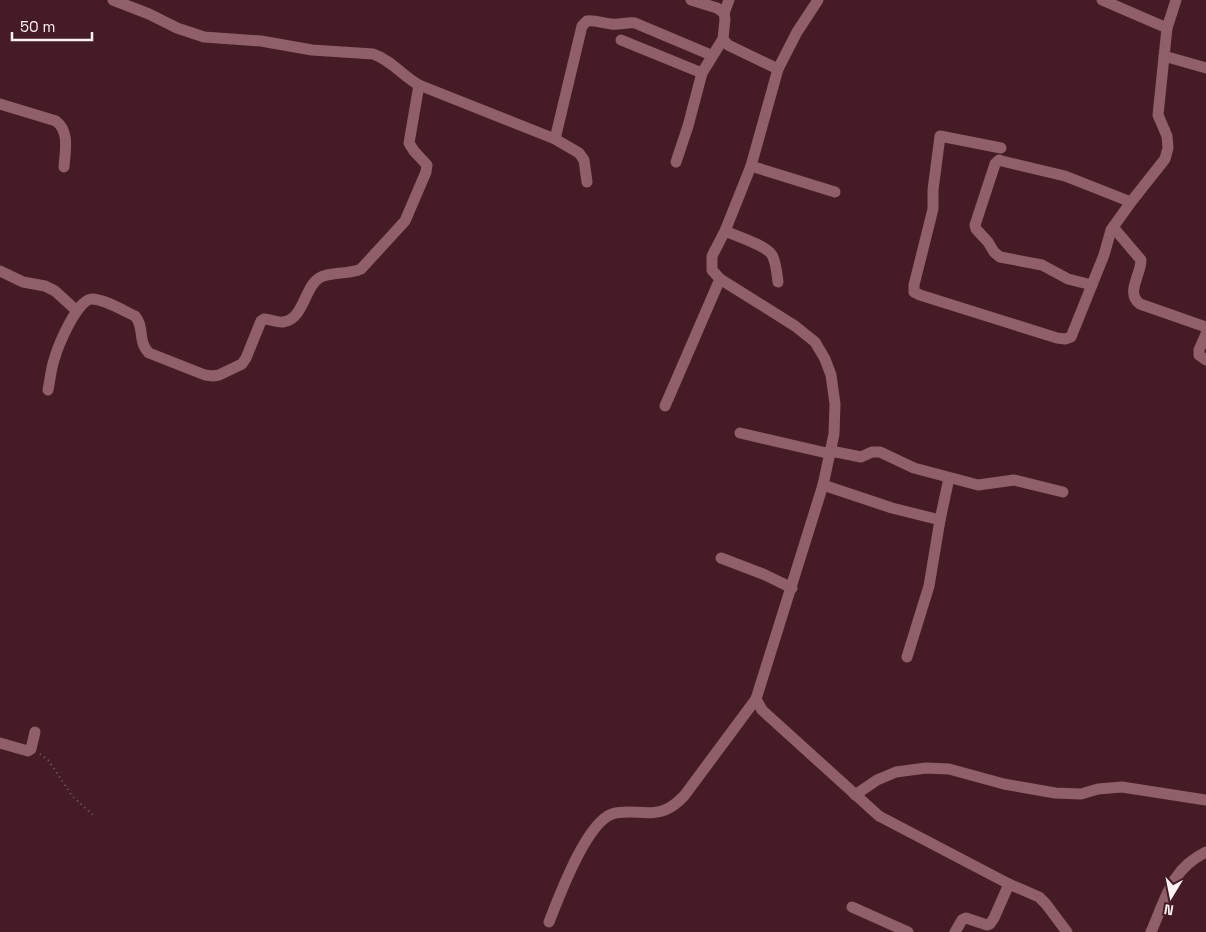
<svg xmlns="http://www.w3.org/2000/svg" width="1206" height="932" font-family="'Space Grotesk',sans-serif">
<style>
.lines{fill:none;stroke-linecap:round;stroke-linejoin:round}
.path{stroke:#7f5e66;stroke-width:2;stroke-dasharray:1 4;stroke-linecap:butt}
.minor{stroke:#905f69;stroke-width:11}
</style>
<rect width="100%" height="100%" fill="#451b25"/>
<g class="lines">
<!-- path -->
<path class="path" d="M40 754 49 761 72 796 93 815"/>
<!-- minor -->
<g class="minor">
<path d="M113 0 149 14 177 28 204 37 261 41 312 50 373 54C391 60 403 76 419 85L555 139 579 153 584 160 587 182"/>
<path d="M691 0 717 8 724 13 725 19 723 39 728 45 778 69"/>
<path d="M818 0 797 32 778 69 751 166 725 231 712 256V270L720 279 795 326 815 342 825 359 831 375 835 404 834 434 823 485 756 699 762 710 879 816 1009 884 1039 897 1046 904 1067 932"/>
<path d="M1102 0 1167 28"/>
<path d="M724 13 729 0"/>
<path d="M621 40 702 73"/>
<path d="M1164 56 1206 68"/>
<path d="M0 104 56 121C70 132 65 151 64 167"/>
<path d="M555 139 582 26 587 21C595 20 602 23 611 24 619 25 627 22 635 23L711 55"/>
<path d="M1001 148 940 136 933 190V209L914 285V292L920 295 1057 338 1065 339 1071 337 1104 255 1111 230 1131 202 1165 159 1168 148 1167 136 1158 115 1167 28 1176 0"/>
<path d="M676 162 688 126 702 73 723 39"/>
<path d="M751 166 835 192"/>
<path d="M1113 227 1141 260C1141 275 1125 293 1140 304L1206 327"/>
<path d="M725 231C736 236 766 245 772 255 776 262 777 274 778 282"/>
<path d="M0 271 23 282 45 286 55 291 77 311"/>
<path d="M1092 285 1068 279 1042 265 1000 257 994 252 988 242 976 229 975 225 995 164 999 160 1002 161 1065 176 1131 202"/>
<path d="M1206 334 1199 350V355L1206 360"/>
<path d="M48 390C50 380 51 369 54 360 58 346 77 299 92 299 104 299 124 311 135 316 145 327 137 341 149 353L205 375 213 376 219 375 242 364 246 358 261 321 264 319C270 319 277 323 283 322 304 319 304 288 319 278 331 271 348 275 361 269L405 221 426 172 427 165 414 151 409 143 419 85"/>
<path d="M665 406 720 279"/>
<path d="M740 433 831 454"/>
<path d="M831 451 861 457 872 452H880L914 468 978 485 1014 480 1063 492"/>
<path d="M823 485 892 508 940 520 929 586 907 657"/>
<path d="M940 520 949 478"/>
<path d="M721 558 763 574 792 588"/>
<path d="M0 743 28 751 31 749 35 732"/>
<path d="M855 795 877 780 896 772 926 768 949 769 1004 784 1055 793 1081 794 1098 789 1122 787 1206 800"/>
<path d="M852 907 908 932"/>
<path d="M549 922C559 897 586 823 612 814 630 808 652 818 669 808 675 805 680 800 684 796L756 699"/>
<path d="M955 932 962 920 966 918 987 925 990 924 994 918 1009 884"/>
<path d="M1151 932C1166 898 1171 869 1206 852"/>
</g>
</g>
<!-- north arrow -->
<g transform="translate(1171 897) rotate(190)" stroke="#451b25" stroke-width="4" paint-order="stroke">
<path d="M0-4L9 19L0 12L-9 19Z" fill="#fdf1f3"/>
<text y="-8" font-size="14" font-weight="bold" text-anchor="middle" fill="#fdf1f3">N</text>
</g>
<!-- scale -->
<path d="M12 32v8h80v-8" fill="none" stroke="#fdf1f3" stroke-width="2.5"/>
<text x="20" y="32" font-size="15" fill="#fdf1f3" stroke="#451b25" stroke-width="4" paint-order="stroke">50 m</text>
</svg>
